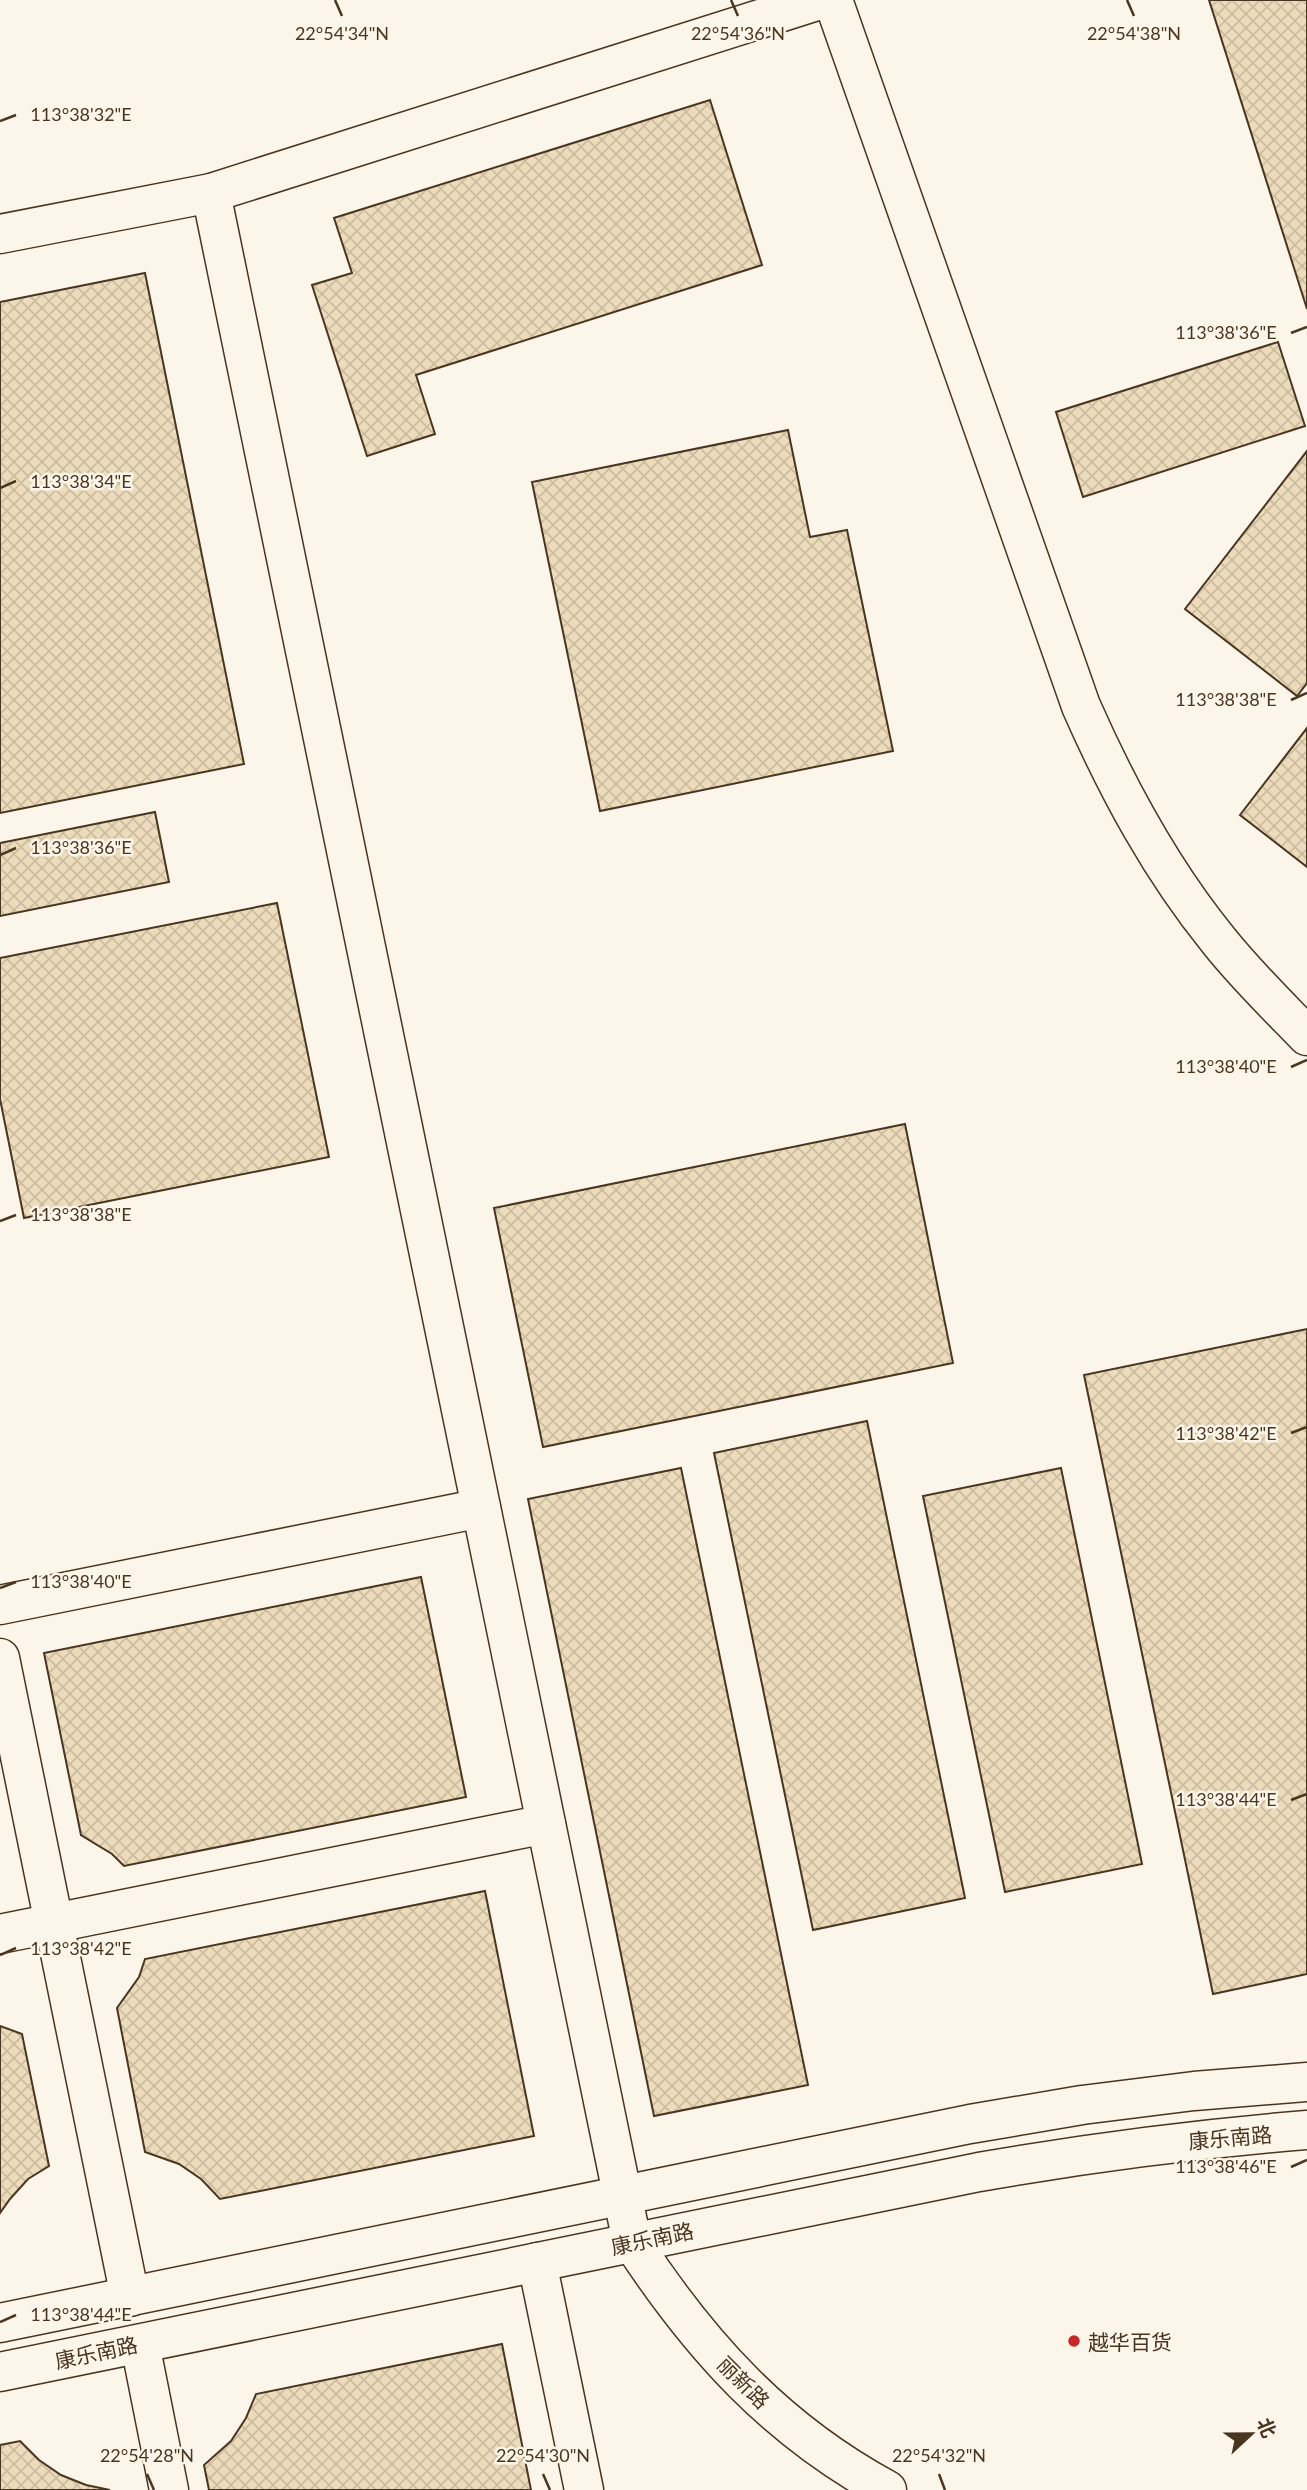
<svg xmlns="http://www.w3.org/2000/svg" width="1307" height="2490" font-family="Lato,'Noto Sans SC',sans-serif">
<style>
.building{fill:url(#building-cross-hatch);stroke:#4a3520;stroke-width:2}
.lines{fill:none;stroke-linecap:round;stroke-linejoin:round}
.minor-casing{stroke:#4a3520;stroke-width:41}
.minor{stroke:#fbf6e9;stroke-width:38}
.ticks{fill:none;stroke:#4a3520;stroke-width:2.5}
.poi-dot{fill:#c62828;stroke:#fbf6e9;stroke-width:2.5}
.labels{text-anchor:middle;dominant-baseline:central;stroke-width:5;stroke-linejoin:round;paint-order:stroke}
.street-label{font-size:21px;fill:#4a3520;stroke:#fbf6e9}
.poi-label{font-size:21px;fill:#4a3520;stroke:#fbf6e9;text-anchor:start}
.ticks-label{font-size:18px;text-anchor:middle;fill:#4a3520;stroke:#fbf6e9;stroke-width:5;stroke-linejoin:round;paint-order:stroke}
</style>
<defs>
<pattern id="building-cross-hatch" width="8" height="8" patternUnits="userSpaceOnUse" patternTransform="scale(1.75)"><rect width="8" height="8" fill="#ecdcbc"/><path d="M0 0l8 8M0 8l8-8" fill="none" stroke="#ccbda1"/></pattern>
</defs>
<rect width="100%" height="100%" fill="#fbf6e9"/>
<!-- building -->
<g class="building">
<path d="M1209 0H1307V309Z"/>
<path d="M710 100 762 265 416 375 435 434 367 456 312 285 352 273 334 218Z"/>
<path d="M145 273 244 764 0 813V302Z"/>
<path d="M1278 342 1305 426 1083 497 1056 412Z"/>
<path d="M788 430 810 537 847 530 893 751 600 811 532 482Z"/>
<path d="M1307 451V683L1297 696 1185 609Z"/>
<path d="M1307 728V867L1240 815Z"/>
<path d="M155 812 169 882 0 916V843Z"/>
<path d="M277 903 329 1157 24 1218 0 1099V958Z"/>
<path d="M905 1124 953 1363 543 1447 494 1208Z"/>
<path d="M1307 1329V1974L1213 1994 1084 1375Z"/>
<path d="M867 1421 965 1898 813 1930 714 1453Z"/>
<path d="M681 1468 808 2085 654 2116 528 1499Z"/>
<path d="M1061 1468 1142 1864 1005 1892 923 1496Z"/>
<path d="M421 1577 466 1797 124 1866 112 1854 81 1835 44 1653Z"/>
<path d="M485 1891 534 2136 220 2199 201 2179 179 2164 145 2152 117 2008 139 1977 145 1959Z"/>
<path d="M0 2026 22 2034 49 2166 28 2179 10 2199 0 2213Z"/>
<path d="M502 2344 531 2490H209L204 2465 231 2441 246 2418 256 2394Z"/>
<path d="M20 2441 39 2460 61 2475 86 2485 110 2490H0V2445Z"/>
</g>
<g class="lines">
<!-- minor casing -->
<g class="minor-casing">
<g id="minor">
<path d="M833 0 1081 706C1118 790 1161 870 1219 941 1246 975 1277 1005 1307 1036"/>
<path d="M211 193 632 2242C700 2346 776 2430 887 2490"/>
<path d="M0 234 211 193 820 0"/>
<path d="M0 1605 481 1508"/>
<path d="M0 1658 130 2297"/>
<path d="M0 1934 546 1824"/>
<path d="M537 2262 584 2490"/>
<path d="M0 2323 970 2124 1082 2105 1194 2091 1307 2082"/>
<path d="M140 2344 169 2490"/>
<path d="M0 2372 979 2172C1088 2153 1196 2139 1307 2130"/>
</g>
</g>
<!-- minor -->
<use href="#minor" class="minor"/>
</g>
<!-- ticks -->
<path class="ticks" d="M335 0 342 16M731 0 738 16M1127 0 1134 16M0 121 16 115M1291 333 1307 327M0 488 16 481M1291 700 1307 693M0 855 16 848M1291 1067 1307 1060M0 1221 16 1215M1291 1433 1307 1427M0 1588 16 1582M1291 1800 1307 1794M0 1955 16 1948M1291 2167 1307 2160M0 2322 16 2315M147 2474 154 2490M543 2474 550 2490M939 2474 945 2490"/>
<!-- markers -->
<circle class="poi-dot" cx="1074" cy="2341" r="7"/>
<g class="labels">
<!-- street labels -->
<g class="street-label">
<text transform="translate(1230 2137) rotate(-5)">康乐南路</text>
<text transform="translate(652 2238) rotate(-12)">康乐南路</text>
<text transform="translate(96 2352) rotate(-12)">康乐南路</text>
<text transform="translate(744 2382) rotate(45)">丽新路</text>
</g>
<!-- poi labels -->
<g class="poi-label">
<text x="1088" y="2341">越华百货</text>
</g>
</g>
<g class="ticks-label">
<text x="342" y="40">22°54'34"N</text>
<text x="738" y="40">22°54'36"N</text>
<text x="1134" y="40">22°54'38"N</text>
<text x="81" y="121">113°38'32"E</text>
<text x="1226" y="339">113°38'36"E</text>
<text x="81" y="488">113°38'34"E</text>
<text x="1226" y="706">113°38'38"E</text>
<text x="81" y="854">113°38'36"E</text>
<text x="1226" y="1073">113°38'40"E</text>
<text x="81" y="1221">113°38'38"E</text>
<text x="1226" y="1440">113°38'42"E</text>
<text x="81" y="1588">113°38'40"E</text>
<text x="1226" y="1806">113°38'44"E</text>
<text x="81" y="1955">113°38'42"E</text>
<text x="1226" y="2173">113°38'46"E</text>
<text x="81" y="2321">113°38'44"E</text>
<text x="147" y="2462">22°54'28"N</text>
<text x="543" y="2462">22°54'30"N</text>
<text x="939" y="2462">22°54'32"N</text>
</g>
<!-- north arrow -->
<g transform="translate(1251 2434) rotate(68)" stroke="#fbf6e9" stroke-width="5" paint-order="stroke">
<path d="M0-5L12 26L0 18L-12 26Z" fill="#4a3520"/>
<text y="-10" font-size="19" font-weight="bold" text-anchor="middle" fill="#4a3520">北</text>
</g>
</svg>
